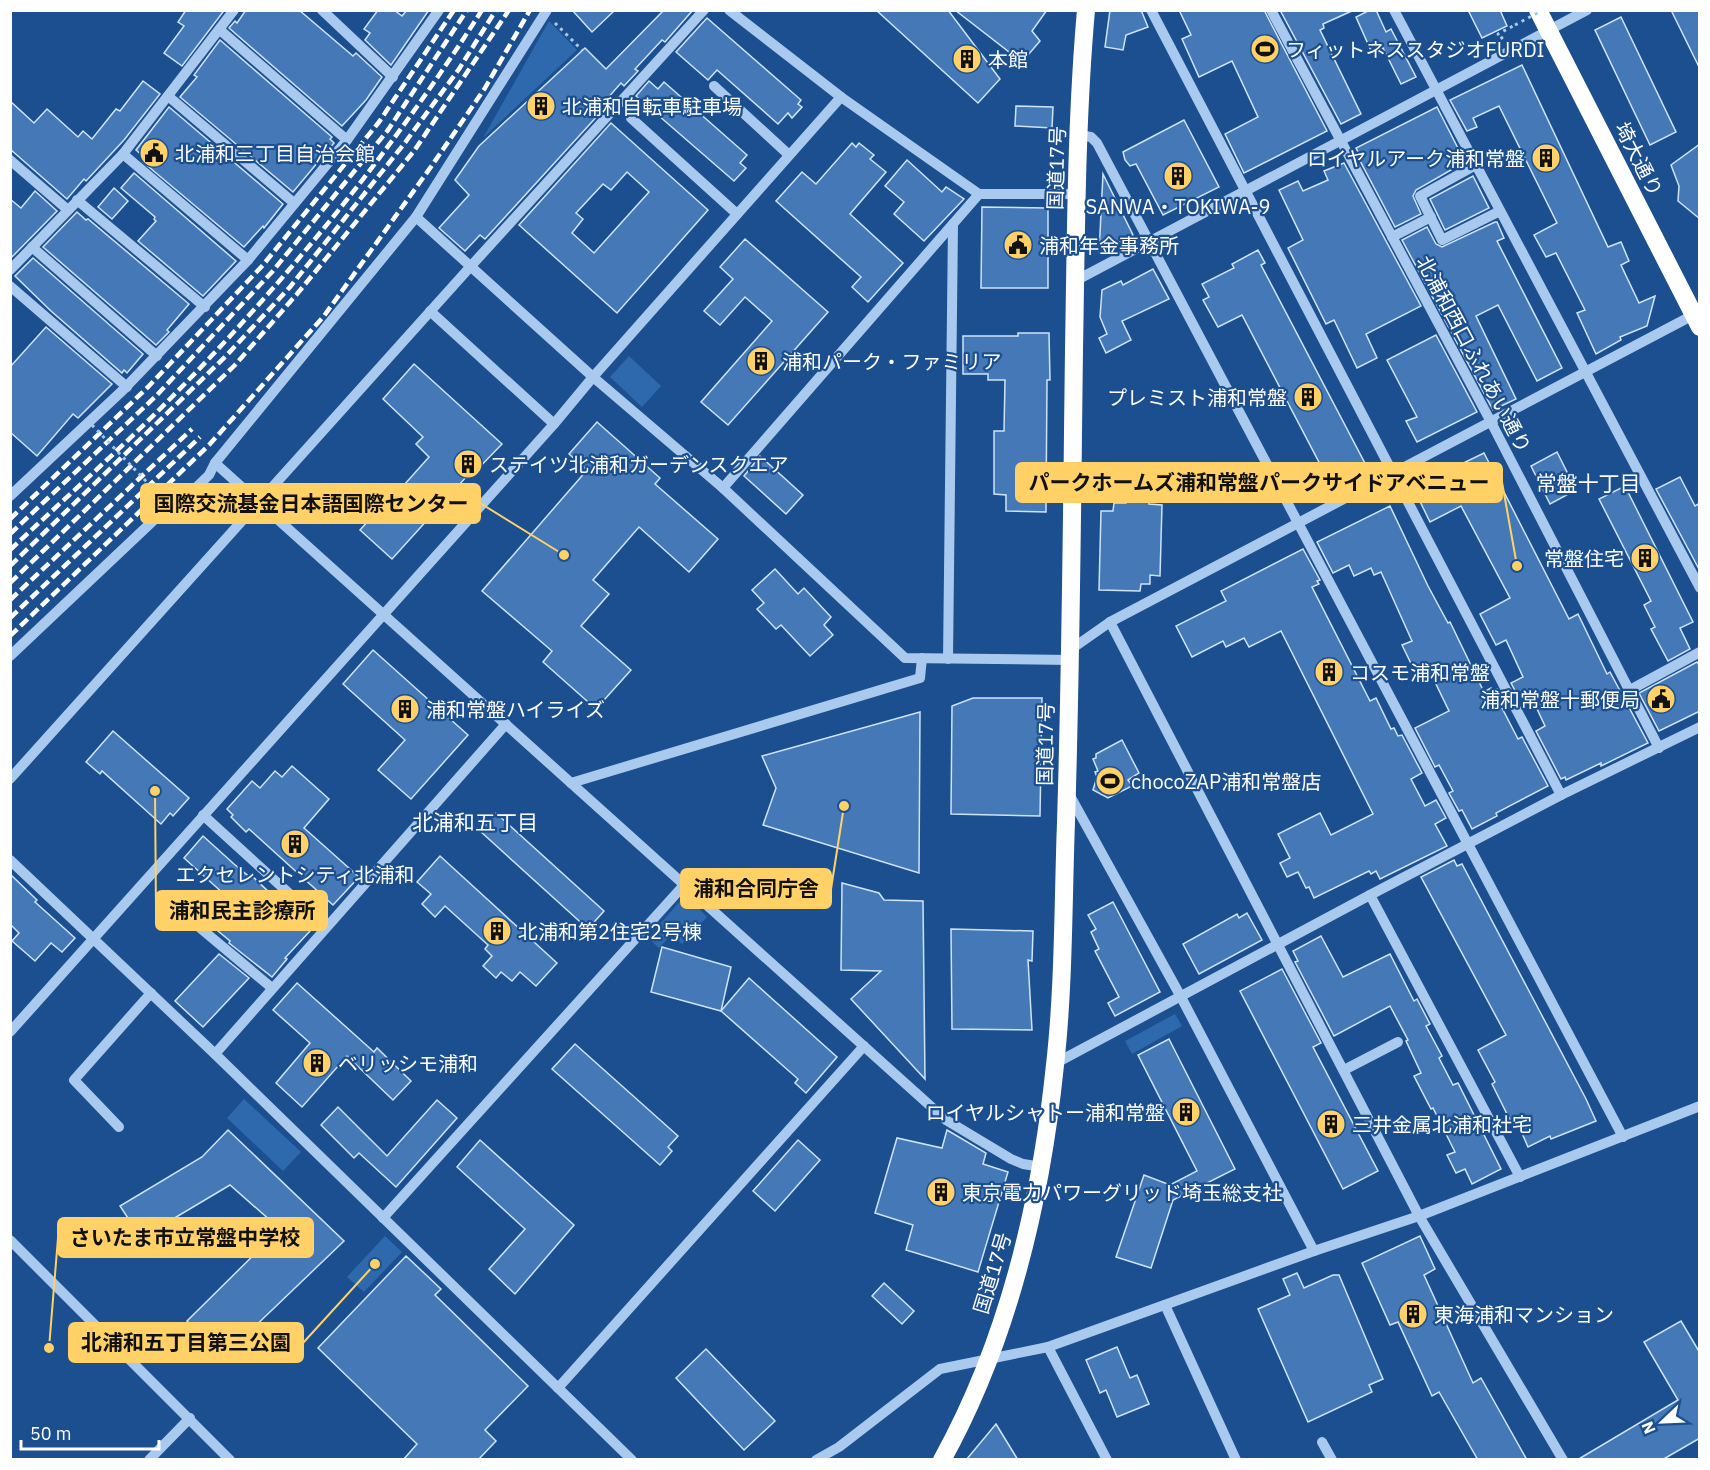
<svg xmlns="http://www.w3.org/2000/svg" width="1710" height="1470" font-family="'IBM Plex Sans','Noto Sans JP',sans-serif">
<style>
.green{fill:#2e69ad}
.building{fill:#4478b7;stroke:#cfe3fa;stroke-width:1.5;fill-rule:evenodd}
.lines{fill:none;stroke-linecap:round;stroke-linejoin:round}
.path{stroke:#a9c9ee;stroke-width:3;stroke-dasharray:3 4.5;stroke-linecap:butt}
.minor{stroke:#a9c9ee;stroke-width:10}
.highway{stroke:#fff;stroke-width:18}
.rail{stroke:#fff;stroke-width:4.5;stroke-dasharray:10 4.5;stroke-linecap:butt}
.path-bridge{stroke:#a9c9ee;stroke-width:3;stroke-dasharray:3 4.5;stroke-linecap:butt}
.labels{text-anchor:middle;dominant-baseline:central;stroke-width:4.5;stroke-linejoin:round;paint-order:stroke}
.poi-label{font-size:20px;fill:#fff;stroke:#1b4f8f;text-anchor:start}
.street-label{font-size:20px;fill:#fff;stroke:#1b4f8f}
.neighbourhood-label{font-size:21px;fill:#fff;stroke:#1b4f8f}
.leader{fill:none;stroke:#ffd166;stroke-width:2}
.callout-dot{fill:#ffd166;stroke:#1b4f8f;stroke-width:2}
.callout{fill:#ffd166;stroke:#ffd166;stroke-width:2}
.callout-label{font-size:21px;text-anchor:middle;font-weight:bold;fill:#111}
</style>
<rect width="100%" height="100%" fill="#1b4f8f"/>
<!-- green -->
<g class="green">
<path d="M549 21 577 50 483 138Z"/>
<path d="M629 356 661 386 642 407 610 377Z"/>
<path d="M690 899 707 917 682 944 672 934 659 948 648 938 681 900Z"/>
<path d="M1175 1014 1182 1026 1132 1054 1125 1041Z"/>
<path d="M244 1099 301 1152 283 1171 227 1118Z"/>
<path d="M385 1236 402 1252 364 1292 347 1277Z"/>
</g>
<!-- building -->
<g class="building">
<path d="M186 10H220L223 12 182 66 164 53 184 26 178 22Z"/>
<path d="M246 10H299L353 56 356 53 382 77 366 100 342 126 229 28 235 21 237 23Z"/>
<path d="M378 10H394L402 16 407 10H429L391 65 365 40 370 33 364 29Z"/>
<path d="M572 10H615L592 32Z"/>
<path d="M664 10H693L665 42 662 40 635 69 638 71 624 86 621 83 597 110 600 113 485 239 480 235 465 251 439 228 469 195 455 180 479 146 585 48 606 69Z"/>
<path d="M876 10H948L1000 79 978 103Z"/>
<path d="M955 10H1047L1032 31 1040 41 1017 68 1018 59Z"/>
<path d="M1110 10H1141L1148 27 1126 35 1123 50 1105 47Z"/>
<path d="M1179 10H1264L1327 131 1244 173 1225 134 1258 117 1232 61 1199 77 1182 39 1191 35Z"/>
<path d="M1280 10H1354L1323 24 1324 28 1320 30 1361 114 1341 124Z"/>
<path d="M1370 10H1376L1386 32 1391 29 1416 77 1401 84 1383 48 1372 53 1356 17Z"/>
<path d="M1468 10H1500L1507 26 1482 38Z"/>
<path d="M1671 10H1700V69Z"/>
<path d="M1621 17 1676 132 1650 145 1595 30Z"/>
<path d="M707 18 801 100 798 104 802 107 792 118 788 113 778 124 717 70 708 80 676 52Z"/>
<path d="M220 40 332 137 330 139 334 143 293 192 180 97 197 77 194 75Z"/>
<path d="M1522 65 1608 247 1621 242 1629 261 1621 265 1639 303 1655 296 1647 326 1620 337 1621 340 1596 354 1577 313 1585 310 1556 253 1546 257 1534 235 1557 223 1499 106 1473 118 1477 127 1467 131 1450 100Z"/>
<path d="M143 81 160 94 124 140 86 181 84 179 67 199 10 149V101L34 123 47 109 78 137 83 131 92 139 116 109 120 111Z"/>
<path d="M649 81 658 89 664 82 747 155 740 163 746 168 734 181 636 96Z"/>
<path d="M1016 106 1053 107 1052 128 1015 126Z"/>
<path d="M169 107 283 204 264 228 263 226 244 247 143 162 146 159 136 150Z"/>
<path d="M1437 107 1465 162 1416 190 1413 196 1421 214 1395 227 1358 157 1360 156 1356 148Z"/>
<path d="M1184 120 1219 187 1163 215 1136 164 1130 166 1125 160 1123 152Z"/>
<path d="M611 123 708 210 617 313 519 225ZM627 172 649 192 594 253 572 233 583 219 576 213 603 184 611 190Z"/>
<path d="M852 143 856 147 859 143 874 155 870 159 886 172 850 214 903 263 868 302 852 287 861 277 776 201 802 172 816 184Z"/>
<path d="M1700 144V219L1678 201 1679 186 1671 165Z"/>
<path d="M907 160 942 192 946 187 964 199 924 241 894 214 904 202 885 186Z"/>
<path d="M1344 163 1421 306 1366 334 1377 358 1357 368 1334 320 1326 324 1288 248 1303 240 1279 190 1298 181 1303 191 1328 180 1324 171Z"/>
<path d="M134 173 236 261 203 296 138 241 156 221 154 219 155 217 121 188Z"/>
<path d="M1103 174 1133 235 1099 253Z"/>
<path d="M1473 176 1489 208 1445 230 1430 199Z"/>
<path d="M114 188 128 201 112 219 98 207Z"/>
<path d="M35 191 57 211 10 259V199L21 208Z"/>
<path d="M982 207 1048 208V288H981Z"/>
<path d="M77 212 86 220 88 219 189 304 167 330 169 332 156 345 43 247Z"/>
<path d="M1495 222H1497L1504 238 1497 241 1562 368 1537 381 1498 305 1476 316 1516 399 1493 410 1402 240 1427 227 1436 244 1442 247Z"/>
<path d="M745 239 828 312 728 425 701 402 772 321 745 297 720 325 704 311 733 279 720 267Z"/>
<path d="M1258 250 1265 263 1261 265 1369 471 1311 501 1300 479 1322 468 1242 315 1218 327 1203 300 1209 297 1202 284 1234 268 1232 264Z"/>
<path d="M33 258 143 354 127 373 124 370 122 373 51 311 15 276Z"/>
<path d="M1153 269 1169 299 1122 321 1131 340 1106 353 1099 338 1107 334 1100 317 1102 290 1121 281 1123 285Z"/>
<path d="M46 327 112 384 78 418 73 414 37 456 10 432V367Z"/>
<path d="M1018 333H1049L1050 380H1047L1046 512 1006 511V495L994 494V431H1004L1005 380H988V374H963V336H1018Z"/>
<path d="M1436 335 1477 412 1417 442 1406 421 1417 417 1387 360Z"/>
<path d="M414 364 502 444 469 478 467 476 392 559 360 530 377 511 379 513 429 457 416 444 423 437 383 399Z"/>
<path d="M597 422 660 478 655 484 718 539 689 572 639 527 593 580 609 594 581 626 631 670 596 709 543 662 552 651 482 591 587 470 569 454Z"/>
<path d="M1557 452 1576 490 1550 504 1531 466Z"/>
<path d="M1484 453 1569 619 1578 614 1607 674 1610 672 1648 743 1601 766V763L1566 780 1565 777 1561 779 1536 731 1545 726 1528 690 1518 696 1511 683 1523 677 1506 640 1496 645 1480 614 1510 598 1461 506 1430 522 1414 489 1431 480 1427 470 1443 464 1447 471Z"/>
<path d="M760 456 803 495 786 514 744 476Z"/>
<path d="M1680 477 1695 506 1700 503V571L1656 489Z"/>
<path d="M1625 486 1693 622 1680 628 1690 649 1668 661 1651 629 1655 627 1644 605 1651 601 1599 499Z"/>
<path d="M1127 496 1150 497 1149 504 1162 505 1160 576 1150 575V584H1141L1140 591 1099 590 1101 511H1113L1114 503H1126Z"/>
<path d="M1390 506 1428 586 1448 623 1450 622 1484 692 1491 688 1493 691 1497 689 1504 702 1500 704 1518 739 1522 737 1548 786 1496 813 1497 816 1472 829 1462 810 1459 811 1449 793 1453 791 1439 765 1435 767 1415 728 1449 711 1431 674 1419 680 1402 645 1412 641 1381 572 1374 575 1371 568 1354 576 1349 565 1333 573 1317 542Z"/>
<path d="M1303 549 1320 580 1317 581 1319 584 1312 587 1370 701 1376 698 1391 729 1394 728 1398 736 1402 735 1422 773 1411 779 1425 806 1436 800 1446 818 1435 824 1447 846 1380 879 1376 871 1371 874 1369 871 1314 898 1309 887 1306 888 1298 872 1287 877 1280 863 1290 858 1278 834 1320 813 1331 835 1373 814 1281 631 1249 647 1244 638 1226 647 1223 641 1192 657 1176 626 1226 601 1221 591Z"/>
<path d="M775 569 798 594 804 588 831 617 824 625 833 635 810 656 781 625 776 629 757 609 764 603 752 590Z"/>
<path d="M373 650 468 735 411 799 378 770 405 740 343 684Z"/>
<path d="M1697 662 1700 666V711L1659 731 1639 693Z"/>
<path d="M973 698H1042L1040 816 951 814 952 706Z"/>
<path d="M920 712 919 873 763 825 776 788 762 756Z"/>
<path d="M113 731 189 798 173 816 170 813 161 824 102 771 100 774 86 762Z"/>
<path d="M1122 740 1139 773 1128 780 1132 786 1108 798 1093 790 1097 777 1095 772 1098 771 1093 759 1096 758V754Z"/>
<path d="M292 766 329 799 304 828 359 877 333 905 249 829 246 832 231 817 233 815 227 809 252 781 260 788 275 771 282 777Z"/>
<path d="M496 813 604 911 588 929 480 831Z"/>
<path d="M203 836 234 864 251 878 252 876 310 931 285 958 287 959 272 977 229 943 230 941 218 931 220 929 206 917 225 895 184 858Z"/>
<path d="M440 856 557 963 536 986 520 972 512 981 501 972 496 978 483 966 492 956 485 949 488 945 445 906 435 917 422 904 431 894 417 882Z"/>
<path d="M1454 860 1457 866 1462 864 1586 1099 1596 1121 1551 1139 1550 1136 1528 1147 1517 1122 1512 1124 1492 1084 1495 1082 1478 1050 1506 1035 1421 877Z"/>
<path d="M10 874 37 900 35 902 75 938 62 952 51 943 35 961 12 941 19 933 10 924Z"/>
<path d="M842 883 879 893 884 900 923 901 925 1079 851 999 881 971 841 970Z"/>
<path d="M1113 902 1160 992 1115 1016 1108 1003 1119 997 1095 951 1099 949 1091 932 1096 929 1088 915Z"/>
<path d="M1247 913 1262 940 1199 974 1183 944 1237 914 1239 918Z"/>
<path d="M951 929 1033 931 1032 961 1028 960 1032 1030 952 1029Z"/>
<path d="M1321 936 1343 977 1390 954 1414 1001 1417 999 1430 1024 1426 1026 1442 1056 1439 1058 1453 1085 1458 1083 1501 1169 1472 1184 1465 1169 1456 1173 1447 1155 1455 1152 1433 1108 1431 1109 1414 1076 1421 1073 1406 1041 1408 1040 1390 1006 1334 1036 1295 962 1298 961 1293 951Z"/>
<path d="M662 947 731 967 721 1011 651 992Z"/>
<path d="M219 954 249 978 203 1027 175 1001Z"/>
<path d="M1282 969 1321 1043 1313 1047 1378 1171 1343 1189 1240 991Z"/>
<path d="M749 978 837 1057 806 1093 795 1083 798 1079 721 1011Z"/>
<path d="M297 983 374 1052 377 1048 411 1081 393 1100 347 1056 302 1107 276 1083 310 1043 273 1010Z"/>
<path d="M1169 1039 1235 1169 1173 1200 1151 1268 1116 1257 1144 1175 1170 1185 1197 1171 1138 1055Z"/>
<path d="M575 1044 678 1136 668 1147 672 1151 660 1165 552 1069Z"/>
<path d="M437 1100 457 1118 396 1187 359 1153 354 1158 321 1125 338 1107 387 1156Z"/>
<path d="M228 1130 344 1241 224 1356 187 1321 280 1229 230 1185 141 1238 120 1206 202 1157Z"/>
<path d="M947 1130 986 1153 983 1164 1008 1172 978 1272 906 1250 913 1225 875 1213 897 1138 942 1148Z"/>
<path d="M480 1140 574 1225 515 1294 489 1269 525 1229 457 1167Z"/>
<path d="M798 1140 820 1160 775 1211 753 1191Z"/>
<path d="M1420 1236 1435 1269 1424 1275 1473 1383 1481 1378 1527 1460H1478L1439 1392 1432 1396 1398 1322 1390 1325 1362 1263Z"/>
<path d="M406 1256 441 1289 435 1295 528 1386 485 1430 496 1441 478 1460H403L417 1444 318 1348Z"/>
<path d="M1297 1273 1304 1288 1333 1275H1339L1383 1379 1369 1385 1372 1392 1308 1422 1258 1309 1290 1295 1283 1279Z"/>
<path d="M884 1283 914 1311 902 1324 872 1296Z"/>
<path d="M1681 1321 1700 1353V1438L1662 1460H1577L1678 1400 1644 1342Z"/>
<path d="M1117 1347 1130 1378 1137 1375 1149 1404 1117 1417 1106 1390 1100 1393 1086 1360Z"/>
<path d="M706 1349 775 1421 744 1450 676 1378Z"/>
<path d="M996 1424 1018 1460H966Z"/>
</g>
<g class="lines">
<!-- path -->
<g class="path">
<path d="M555 23 582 50"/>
<path d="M1503 37 1500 39 1498 34 1515 25"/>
</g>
<!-- minor -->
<g class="minor">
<path d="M322 10 393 77"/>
<path d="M729 10 841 97 979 194H1077"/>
<path d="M1151 10 1561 795"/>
<path d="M1271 10 1491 422 1659 748"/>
<path d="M1394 10 1700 588"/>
<path d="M220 30 347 140"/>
<path d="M714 86 789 155"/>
<path d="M168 96 294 203"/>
<path d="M631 118 737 214"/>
<path d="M1079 135 1091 137 1097 143 1623 1137"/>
<path d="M123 154 248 260"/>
<path d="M10 160 68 210"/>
<path d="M1476 165 1420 196 1442 240 1500 211"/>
<path d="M77 200 205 307"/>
<path d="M416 217 593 377 723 488 905 658 1070 660"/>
<path d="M1392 237 1431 217"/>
<path d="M32 247 157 356"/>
<path d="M10 270 123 154 234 10"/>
<path d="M1075 281 1587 10"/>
<path d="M10 286 127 387"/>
<path d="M430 311 554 424"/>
<path d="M215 463 946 1120 1011 1159 1023 1164 1042 1167"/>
<path d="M723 488 979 194"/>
<path d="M10 496 123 390 248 260 347 140 439 10"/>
<path d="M1110 622 1419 1216 1563 1460"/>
<path d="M1070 650 1110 622 1699 312"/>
<path d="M10 656 156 518 174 509 209 475 215 463 416 217 547 10"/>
<path d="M948 659 953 224"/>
<path d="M1630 690 1700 652"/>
<path d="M10 779 471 266 704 10"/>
<path d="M571 783 920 678 922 658"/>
<path d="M1069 794 1181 997 1314 1251"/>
<path d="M203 815 326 927"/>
<path d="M10 860 215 1054 632 1460"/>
<path d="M1370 895 1520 1177"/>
<path d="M193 922 272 988"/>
<path d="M10 1032 554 424 593 377 841 97"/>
<path d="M215 1054 506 724"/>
<path d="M1056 1063 1370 895 1561 795 1700 727"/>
<path d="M1344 1070 1398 1042"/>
<path d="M119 1127 74 1080 151 993"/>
<path d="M383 1218 684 885"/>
<path d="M10 1240 230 1460"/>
<path d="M1165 1305 1236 1460"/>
<path d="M1048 1347 1107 1460"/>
<path d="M558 1388 864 1046"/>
<path d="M1322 1442 1332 1460"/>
<path d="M149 1460 190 1418"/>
<path d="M816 1460 839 1447 940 1369 1048 1347 1314 1251 1419 1216 1700 1106"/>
</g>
<!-- highway -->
<g class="highway">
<path d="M1538 10 1700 327"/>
<path d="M942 1460C1009 1339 1041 1201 1055 1065 1064 985 1063 903 1066 822 1071 665 1072 507 1074 350 1076 237 1076 123 1086 10"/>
</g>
<!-- rail -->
<g class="rail">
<path d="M10 519 148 387 263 265 379 122 454 10"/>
<path d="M10 534 156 396 272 272 388 130 467 10"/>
<path d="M10 550C62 501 116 453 166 403 284 284 392 152 482 10"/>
<path d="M10 566 226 356 290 287 404 144 459 69 496 10"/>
<path d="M10 583 235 365 297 294 414 151 509 10"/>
<path d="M10 600 192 429"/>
<path d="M10 618 200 437"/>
<path d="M10 636 209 445 324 316 433 164 485 88 530 10"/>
</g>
<!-- path-bridge -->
<g class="path-bridge">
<path d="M1515 25 1543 10"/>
<path d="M92 425 168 504"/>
</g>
</g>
<!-- icons -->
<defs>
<g id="stadium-disc" transform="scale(1.5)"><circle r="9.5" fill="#ffd166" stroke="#1b4f8f"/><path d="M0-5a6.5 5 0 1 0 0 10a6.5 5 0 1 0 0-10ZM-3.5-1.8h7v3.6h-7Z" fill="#111"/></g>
<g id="building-disc" transform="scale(1.5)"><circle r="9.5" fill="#ffd166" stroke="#1b4f8f"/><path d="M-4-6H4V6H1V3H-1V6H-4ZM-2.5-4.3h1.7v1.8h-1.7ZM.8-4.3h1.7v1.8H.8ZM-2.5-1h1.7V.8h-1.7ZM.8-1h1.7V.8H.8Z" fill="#111"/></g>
<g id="civic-disc" transform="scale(1.5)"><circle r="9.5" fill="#ffd166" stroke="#1b4f8f"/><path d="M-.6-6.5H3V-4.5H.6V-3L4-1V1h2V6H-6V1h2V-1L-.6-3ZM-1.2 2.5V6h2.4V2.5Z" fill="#111"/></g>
</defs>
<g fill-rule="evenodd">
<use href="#stadium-disc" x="1265" y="49"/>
<use href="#building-disc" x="967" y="59"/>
<use href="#building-disc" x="541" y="106"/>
<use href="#civic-disc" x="154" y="153"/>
<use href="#building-disc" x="1546" y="158"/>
<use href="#building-disc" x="1178" y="176"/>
<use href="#civic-disc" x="1018" y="245"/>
<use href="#building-disc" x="761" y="361"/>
<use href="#building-disc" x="1308" y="397"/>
<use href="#building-disc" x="468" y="464"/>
<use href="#building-disc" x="1645" y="558"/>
<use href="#building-disc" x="1329" y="672"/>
<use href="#civic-disc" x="1661" y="699"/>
<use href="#building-disc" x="405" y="709"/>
<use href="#stadium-disc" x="1110" y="781"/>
<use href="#building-disc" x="295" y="844"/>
<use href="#building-disc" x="497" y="931"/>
<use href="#building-disc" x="317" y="1063"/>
<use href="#building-disc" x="1186" y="1112"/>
<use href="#building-disc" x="1331" y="1124"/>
<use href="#building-disc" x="941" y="1192"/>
<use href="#building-disc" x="1413" y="1314"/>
</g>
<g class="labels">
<!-- poi labels -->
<g class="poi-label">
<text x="1286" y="49">フィットネススタジオFURDI</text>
<text x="988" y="59">本館</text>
<text x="562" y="106">北浦和自転車駐車場</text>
<text x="175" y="153">北浦和三丁目自治会館</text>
<text x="1525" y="158" text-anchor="end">ロイヤルアーク浦和常盤</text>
<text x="1178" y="206" text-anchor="middle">SANWA・TOKIWA-9</text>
<text x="1039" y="245">浦和年金事務所</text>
<text x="782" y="361">浦和パーク・ファミリア</text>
<text x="1287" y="397" text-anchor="end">プレミスト浦和常盤</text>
<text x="489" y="464">ステイツ北浦和ガーデンスクエア</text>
<text x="1624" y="558" text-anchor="end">常盤住宅</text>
<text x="1350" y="672">コスモ浦和常盤</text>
<text x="1640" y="699" text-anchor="end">浦和常盤十郵便局</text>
<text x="426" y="709">浦和常盤ハイライズ</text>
<text x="1131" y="781">chocoZAP浦和常盤店</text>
<text x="295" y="874" text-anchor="middle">エクセレントシティ北浦和</text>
<text x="518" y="931">北浦和第2住宅2号棟</text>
<text x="338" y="1063">ベリッシモ浦和</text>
<text x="1165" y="1112" text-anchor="end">ロイヤルシャトー浦和常盤</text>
<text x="1352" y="1124">三井金属北浦和社宅</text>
<text x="962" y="1192">東京電力パワーグリッド埼玉総支社</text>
<text x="1434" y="1314">東海浦和マンション</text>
</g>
<!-- street labels -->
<g class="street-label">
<text transform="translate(1639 159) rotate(63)">埼大通り</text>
<text transform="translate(1056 168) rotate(-88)">国道17号</text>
<text transform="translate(1474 354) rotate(62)">北浦和西口ふれあい通り</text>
<text transform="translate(1045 744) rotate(-89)">国道17号</text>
<text transform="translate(992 1273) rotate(-73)">国道17号</text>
</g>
<!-- neighbourhood labels -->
<g class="neighbourhood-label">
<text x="1588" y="483">常盤十丁目</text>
<text x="475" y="822">北浦和五丁目</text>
</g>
</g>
<!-- callouts -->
<path class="leader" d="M1517 566L1502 482M564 555L480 503M844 806L831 889M155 791L156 910M49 1348L58 1238M375 1264L303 1343"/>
<g class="callout-dot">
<circle cx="1517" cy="566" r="6"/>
<circle cx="564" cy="555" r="6"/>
<circle cx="844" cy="806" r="6"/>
<circle cx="155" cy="791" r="6"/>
<circle cx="49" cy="1348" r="6"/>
<circle cx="375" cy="1264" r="6"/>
</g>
<g class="callout">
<rect x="1016" y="463" width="486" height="39" rx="6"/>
<rect x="141" y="484" width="339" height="39" rx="6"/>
<rect x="681" y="869" width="150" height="39" rx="6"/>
<rect x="156" y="891" width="171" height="39" rx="6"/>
<rect x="58" y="1218" width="255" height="39" rx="6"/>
<rect x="69" y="1323" width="234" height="39" rx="6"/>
</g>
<g class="callout-label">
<text x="1259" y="490">パークホームズ浦和常盤パークサイドアベニュー</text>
<text x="311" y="511">国際交流基金日本語国際センター</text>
<text x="756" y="896">浦和合同庁舎</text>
<text x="242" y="918">浦和民主診療所</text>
<text x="185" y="1245">さいたま市立常盤中学校</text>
<text x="186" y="1350">北浦和五丁目第三公園</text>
</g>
<!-- border -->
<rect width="1710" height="1470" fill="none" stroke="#ffffff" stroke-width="24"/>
<!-- north arrow -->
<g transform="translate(1662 1422) rotate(247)" stroke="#1b4f8f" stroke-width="4.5" paint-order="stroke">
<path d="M0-4.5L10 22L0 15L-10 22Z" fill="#ffffff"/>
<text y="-9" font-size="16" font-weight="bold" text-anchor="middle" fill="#ffffff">N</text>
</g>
<!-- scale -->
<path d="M21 1440v9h138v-9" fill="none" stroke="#ffffff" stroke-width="3"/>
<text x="30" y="1440" font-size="18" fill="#ffffff" stroke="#1b4f8f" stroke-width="4.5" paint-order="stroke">50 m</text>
</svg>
